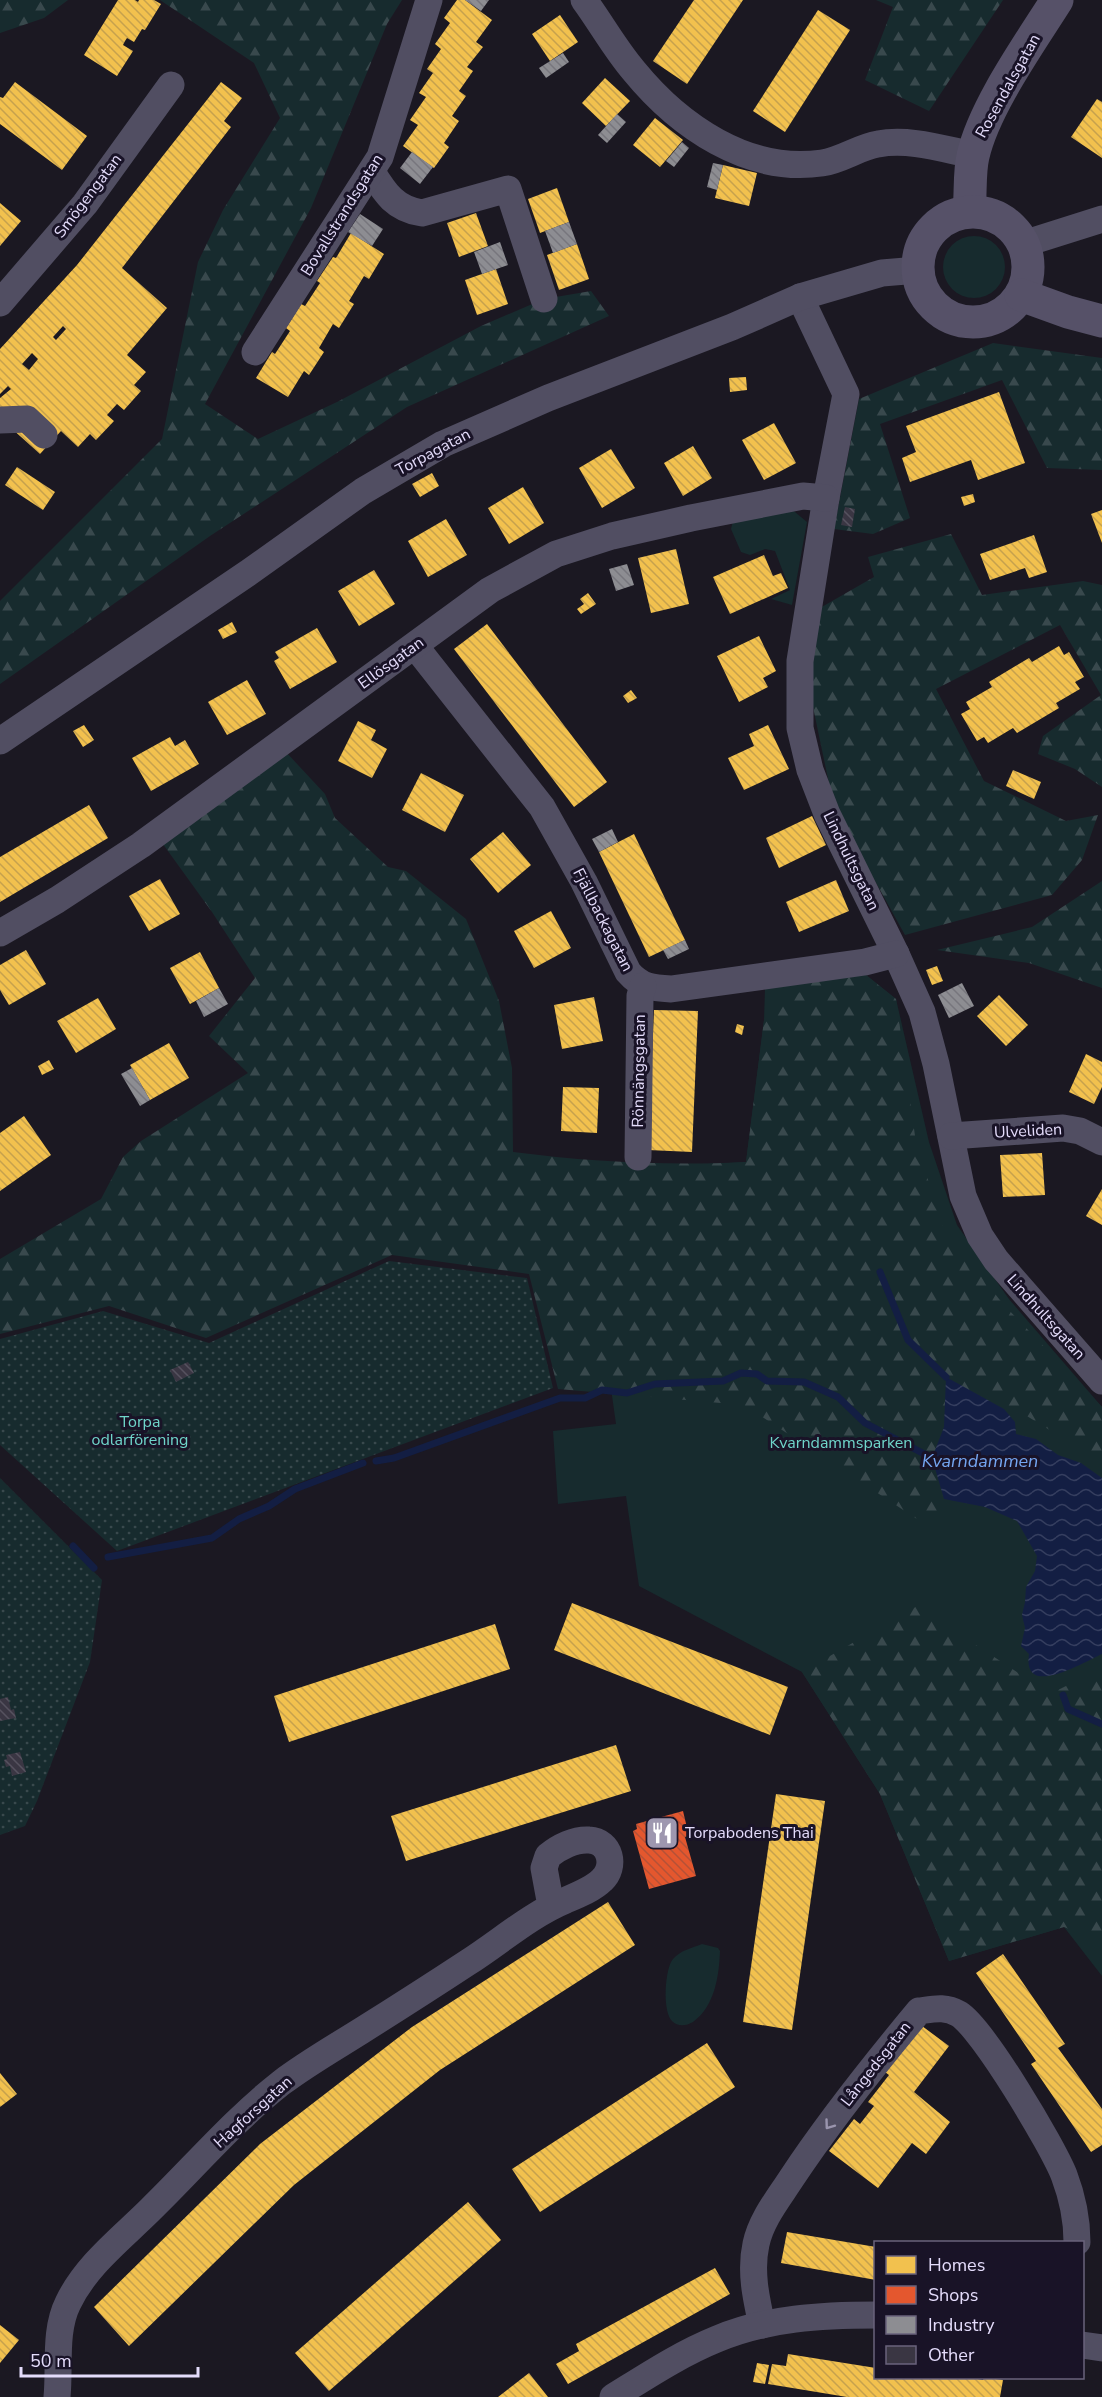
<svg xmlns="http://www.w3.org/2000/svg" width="1102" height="2397" font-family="'Nunito Sans',sans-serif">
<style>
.green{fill:#172b2e}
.forest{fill:url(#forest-firs)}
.garden{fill:url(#garden-dots)}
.water{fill:url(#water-waves)}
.homes{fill:url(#homes-back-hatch);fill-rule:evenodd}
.shops{fill:url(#shops-back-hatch)}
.industry{fill:url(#industry-back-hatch)}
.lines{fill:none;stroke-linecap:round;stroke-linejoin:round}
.stream{stroke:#131e43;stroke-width:7}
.building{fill:url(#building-back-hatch)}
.street{stroke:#514e62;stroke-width:27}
.secondary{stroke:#565168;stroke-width:33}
.oneway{stroke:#9a95ae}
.labels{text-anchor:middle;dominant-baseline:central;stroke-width:6;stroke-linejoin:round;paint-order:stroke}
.street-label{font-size:16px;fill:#e4dcfb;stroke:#191327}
.park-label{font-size:16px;fill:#6fd5ca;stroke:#191327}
.poi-label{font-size:16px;fill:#e4dcfb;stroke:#191327;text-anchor:start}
.water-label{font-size:18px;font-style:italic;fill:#75a6f1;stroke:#191327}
</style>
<defs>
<pattern id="forest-firs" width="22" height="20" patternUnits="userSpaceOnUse" patternTransform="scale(1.5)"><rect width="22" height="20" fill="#172b2e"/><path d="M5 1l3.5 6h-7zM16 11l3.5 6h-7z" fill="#39494d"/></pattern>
<pattern id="garden-dots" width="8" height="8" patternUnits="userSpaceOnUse" patternTransform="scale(1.5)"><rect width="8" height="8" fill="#172b2e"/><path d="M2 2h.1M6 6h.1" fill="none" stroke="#39494d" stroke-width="1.8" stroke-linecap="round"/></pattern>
<pattern id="water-waves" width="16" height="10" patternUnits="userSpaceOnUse" patternTransform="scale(1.5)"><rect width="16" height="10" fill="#131e43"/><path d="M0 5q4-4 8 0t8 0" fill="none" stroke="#353e5f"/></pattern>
<pattern id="homes-back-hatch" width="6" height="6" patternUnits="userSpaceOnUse" patternTransform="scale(1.5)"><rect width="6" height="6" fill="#f2c14e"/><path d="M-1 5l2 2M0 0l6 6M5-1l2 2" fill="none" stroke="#c6a14d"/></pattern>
<pattern id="shops-back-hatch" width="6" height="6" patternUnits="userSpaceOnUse" patternTransform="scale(1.5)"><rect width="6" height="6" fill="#e4572e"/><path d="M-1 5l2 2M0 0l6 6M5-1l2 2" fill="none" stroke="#b45137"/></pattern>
<pattern id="industry-back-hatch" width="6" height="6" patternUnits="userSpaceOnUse" patternTransform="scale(1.5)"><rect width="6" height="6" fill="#8d8d92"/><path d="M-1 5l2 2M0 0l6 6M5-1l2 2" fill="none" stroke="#77767d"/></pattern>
<pattern id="building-back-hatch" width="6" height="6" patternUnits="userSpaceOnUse" patternTransform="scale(1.5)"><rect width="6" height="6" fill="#3a3643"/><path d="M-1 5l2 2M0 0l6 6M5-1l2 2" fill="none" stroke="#56525f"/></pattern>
</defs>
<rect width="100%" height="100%" fill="#1b1822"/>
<!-- green -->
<g class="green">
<circle cx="974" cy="267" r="31"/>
<path d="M789 507 807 522 792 605 771 599 790 590 775 551 765 549 750 555 741 552 731 529 733 521Z"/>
<path d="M866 975 896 999 929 1142 957 1225 1009 1299 1102 1407V1976L1064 1927 949 1961 880 1794 802 1672 639 1586 626 1496 558 1504 553 1431 616 1424 579 1161 688 1165 746 1162 764 1020 765 988Z"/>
<path d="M702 1944 718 1948 720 1951C719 1976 715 2006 693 2022 686 2026 678 2027 672 2021 662 2011 665 1968 673 1959 681 1950 692 1948 702 1944Z"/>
</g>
<!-- forest -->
<g class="forest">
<path d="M0 0H68L44 18 0 33Z"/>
<path d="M160 0H402L387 24 311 208 205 404 258 439 337 402 481 326 544 299 591 291 609 316 407 407 210 536 0 684V601L162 439 198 262 223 210 280 118 254 63Z"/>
<path d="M876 0H1003L929 111 865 80 893 7Z"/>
<path d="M993 343 1102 358V470L1047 468 1002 380 880 424 910 518 873 534 834 529 859 399Z"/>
<path d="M951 534 982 595 1083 581 1102 585V787L1075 769 1038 754 1043 736 1101 695 1060 625 936 689 984 781 1066 821 1098 815 1082 860 1052 895 905 935 834 807 809 688 820 608 874 577 868 557Z"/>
<path d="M285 751 325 794 335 818 388 867 406 871 466 919 499 1001 512 1068 513 1152C591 1162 667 1166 746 1162L764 1020 813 982 866 975 896 999 916 1143 944 1229 1003 1304 1102 1407V1462L1017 1410 976 1428 937 1450 955 1508 926 1525 744 1405 558 1389 529 1274 392 1255 206 1338 109 1306 0 1334V1259L101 1199 123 1157 141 1141 248 1073 209 1036 255 978 212 912 160 840Z"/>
<path d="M1102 881V988L1029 963 937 950 1032 927Z"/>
<path d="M917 1606 1050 1694 1102 1668V1942L1064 1927 949 1961 880 1794 802 1672Z"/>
</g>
<!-- garden -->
<g class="garden">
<path d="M389 1261 527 1278 553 1388 117 1551 0 1445V1339L103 1311 209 1343Z"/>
<path d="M0 1478 102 1580 90 1662 37 1801 25 1826 0 1835Z"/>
</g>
<!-- water -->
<path class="water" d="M946 1377 1004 1409 1015 1422 1016 1434 1036 1439 1058 1455 1081 1463 1102 1478V1654C1084 1662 1022 1700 1029 1654L1021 1646 1025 1628 1022 1615 1025 1602 1026 1587 1035 1571 1037 1556 1017 1521 985 1507 944 1499 932 1458 944 1427Z"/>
<!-- homes -->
<g class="homes">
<path d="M118 0H135L138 2 139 0H154L161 4 145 30 142 29 134 42 127 38 125 41 123 45 133 51 117 76 84 55Z"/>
<path d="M457 0H465L492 20 476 42 483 47 467 67 473 71 459 91 466 96 452 116 459 121 444 143 449 147 434 168 403 146 418 125 410 120 426 97 419 93 433 73 427 69 441 49 435 44 450 23 444 18Z"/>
<path d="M694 0H743L687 84 653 61Z"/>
<path d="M818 10 850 30 785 132 753 111Z"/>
<path d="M560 15 578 42 550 61 532 34Z"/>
<path d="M605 78 630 101 606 126 582 103Z"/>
<path d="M15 82 87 136 62 170 0 124V97L3 98Z"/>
<path d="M221 82 242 98 224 121 231 127 122 268 167 308 127 355 146 372 134 385 141 391 124 410 117 404 107 415 114 421 96 440 90 434 78 447 61 431 40 454 0 418V398L11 389 8 386 0 394V349L77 265ZM63 326 66 329 56 340 53 337ZM32 353 38 359 29 370 22 364Z"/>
<path d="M1097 99 1102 102V158L1071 137Z"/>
<path d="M655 118 683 140 660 167 633 145Z"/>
<path d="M723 165 757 173 749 206 715 198Z"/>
<path d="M557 188 569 222 540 233 528 199Z"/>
<path d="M0 203 21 221 0 246Z"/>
<path d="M476 213 488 246 459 257 447 223Z"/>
<path d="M351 233 384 254 369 279 364 276 349 301 354 304 339 328 333 324 319 348 324 352 309 375 304 371 288 397 256 378 272 352 275 354 290 331 286 328 301 304 305 306 320 283 317 281 333 257 336 258Z"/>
<path d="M577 244 589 279 559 290 547 255Z"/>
<path d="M496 269 508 304 477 315 465 280Z"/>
<path d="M746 377 747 390 730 392 729 378Z"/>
<path d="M999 392 1025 463 978 480 971 460 910 482 902 458 916 452 906 426Z"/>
<path d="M774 423 796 463 764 480 742 440Z"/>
<path d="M693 446 712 478 683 496 664 463Z"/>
<path d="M611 449 635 488 602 508 579 468Z"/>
<path d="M17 467 55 492 43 510 5 485Z"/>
<path d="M432 473 439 486 420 497 412 484Z"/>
<path d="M523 487 544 523 509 544 488 508Z"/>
<path d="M973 494 975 502 964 506 961 497Z"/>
<path d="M1102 510V543L1091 514Z"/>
<path d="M446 519 467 555 428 577 408 541Z"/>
<path d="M1034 535 1047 572 1029 578 1025 568 990 580 980 554Z"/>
<path d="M676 549 689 604 651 613 638 558Z"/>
<path d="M764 555 773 576 781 573 788 588 730 614 713 577Z"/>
<path d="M374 570 395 604 359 626 338 591Z"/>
<path d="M588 593 596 604 581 614 577 609 584 604 580 599Z"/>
<path d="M232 622 237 632 223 639 218 630Z"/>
<path d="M487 624 607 782 574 807 454 649Z"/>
<path d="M317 628 337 662 290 689 274 661 279 658 275 652Z"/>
<path d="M759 636 776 671 763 678 768 687 739 702 717 656Z"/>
<path d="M1059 646 1064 655 1069 652 1084 677 1075 682 1080 689 1056 703 1059 708 1017 733 1013 728 988 743 984 737 977 741 961 714 970 709 966 702 992 687 989 682 1029 658 1032 662Z"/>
<path d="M247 680 266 714 227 735 208 702Z"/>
<path d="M631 690 637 698 628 703 623 696Z"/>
<path d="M358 721 376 730 371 740 387 749 372 778 338 761Z"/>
<path d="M84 725 94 740 83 747 73 731Z"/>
<path d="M768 725 789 769 744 790 728 758 754 746 749 734Z"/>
<path d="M170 737 175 746 185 740 199 764 151 791 132 758Z"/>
<path d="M1013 770 1041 782 1034 799 1006 786Z"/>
<path d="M421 773 464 795 445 832 402 810Z"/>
<path d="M89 805 108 838 0 902V857Z"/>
<path d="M812 816 826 845 779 868 766 838Z"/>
<path d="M503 832 531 865 498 893 470 859Z"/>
<path d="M634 834 685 940 649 957 599 852Z"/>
<path d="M160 879 180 914 149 931 129 896Z"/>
<path d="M836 880 849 911 799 932 786 902Z"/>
<path d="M551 911 571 948 534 968 514 931Z"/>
<path d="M26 950 46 984 9 1005 0 990V965Z"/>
<path d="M200 952 219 988 190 1004 170 968Z"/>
<path d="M937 966 943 981 932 985 926 970Z"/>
<path d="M999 995 1028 1025 1006 1046 977 1016Z"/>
<path d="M594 997 603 1041 562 1049 554 1005Z"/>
<path d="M98 998 116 1029 76 1053 57 1021Z"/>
<path d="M654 1010 698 1011 692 1152 648 1150Z"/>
<path d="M737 1024 744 1026 742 1035 735 1032Z"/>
<path d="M169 1043 189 1078 150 1100 130 1065Z"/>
<path d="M1086 1054 1102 1062V1087L1094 1104 1069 1092Z"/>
<path d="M49 1060 54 1069 42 1075 38 1066Z"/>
<path d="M563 1087 599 1088 597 1133 561 1131Z"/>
<path d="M24 1116 51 1155 0 1191V1133Z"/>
<path d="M1042 1153 1045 1195 1003 1197 1000 1155Z"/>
<path d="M1102 1189V1225L1086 1216Z"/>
<path d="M572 1603 788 1687 770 1735 554 1650Z"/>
<path d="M495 1624 510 1669 289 1742 274 1696Z"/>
<path d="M616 1745 631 1791 406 1861 391 1816Z"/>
<path d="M776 1794 825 1801 792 2030 743 2022Z"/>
<path d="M608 1902 635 1945 440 2070 294 2185 129 2346 94 2307 260 2144 412 2027Z"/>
<path d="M1003 1954 1065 2044 1058 2048 1102 2109V2145L1091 2152 1031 2064 1036 2061 976 1973Z"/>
<path d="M918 2023 949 2046 914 2092 950 2122 926 2154 912 2143 878 2188 829 2151 854 2119 860 2124 874 2106 868 2102 889 2075 882 2070Z"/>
<path d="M707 2043 735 2087 540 2212 512 2169Z"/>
<path d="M0 2073 17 2094 0 2107Z"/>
<path d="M468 2202 501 2240 329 2391 295 2353Z"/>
<path d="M787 2232 876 2247V2280L781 2263Z"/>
<path d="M715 2268 730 2294 568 2384 556 2364 579 2351 576 2344Z"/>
<path d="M0 2325 19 2340 0 2363Z"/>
<path d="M788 2354 876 2368V2378L947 2379V2378H971L983 2380 984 2378H988L1003 2380 1000 2397H847L768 2384 772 2364 786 2366Z"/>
<path d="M757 2363 769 2365 765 2384 753 2382Z"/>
<path d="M529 2373 548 2397H498Z"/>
</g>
<!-- shops -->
<path class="shops" d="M683 1811 689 1836 685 1837 696 1876 649 1889 633 1831 637 1829 636 1824Z"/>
<!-- industry -->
<g class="industry">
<path d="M465 0H489L481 11Z"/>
<path d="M563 53 569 62 546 78 539 68Z"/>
<path d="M617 114 626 122 607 143 598 135Z"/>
<path d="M682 142 689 148 674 167 666 161Z"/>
<path d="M412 152 433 167 420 184 400 168Z"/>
<path d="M713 163 723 165 717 190 707 187Z"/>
<path d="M360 214 383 229 372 246 348 232Z"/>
<path d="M569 222 577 244 553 253 545 231Z"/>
<path d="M500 242 508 265 482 274 474 252Z"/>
<path d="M627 564 634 585 616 591 609 569Z"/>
<path d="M612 829 618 842 599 852 592 839Z"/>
<path d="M685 940 689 949 668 959 663 950Z"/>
<path d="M962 983 974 1006 949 1018 938 995Z"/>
<path d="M219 988 228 1004 204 1017 196 1001Z"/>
<path d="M132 1068 150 1100 140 1106 121 1074Z"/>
</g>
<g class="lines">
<!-- stream -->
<g class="stream">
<path d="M880 1272 908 1340 946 1377"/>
<path d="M376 1461 394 1458 560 1398H585L602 1390 627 1393 655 1384 723 1381 741 1373 757 1374 767 1381 804 1382 838 1397 865 1423 932 1458"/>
<path d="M73 1546 94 1568"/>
<path d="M108 1557 212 1538 239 1519 269 1506 295 1489 363 1463"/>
<path d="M1063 1695 1068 1709 1102 1724"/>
</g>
</g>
<!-- building -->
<g class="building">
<path d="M845 507 855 509 852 527 841 525Z"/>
<path d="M188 1362 194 1373 176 1382 170 1370Z"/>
<path d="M8 1697 11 1710 14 1709 16 1718 0 1721V1699Z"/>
<path d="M20 1752 26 1772 12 1776 10 1766 6 1767 4 1760 7 1759 6 1755Z"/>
</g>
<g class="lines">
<!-- street -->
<g class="street">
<path d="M584 0C601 23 615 49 634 71 679 126 748 174 822 163 842 160 859 147 878 144 909 138 943 149 973 155"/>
<path d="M372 172C385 193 395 209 422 213L508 189 544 299"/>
<path d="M1023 244 1102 219"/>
<path d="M800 297 846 394 826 498 800 661V728L810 770 827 814 896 954 922 1012 936 1064 963 1196 980 1236 996 1260 1102 1381"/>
<path d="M0 303 85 204 171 85"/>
<path d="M255 352 380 157 429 0"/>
<path d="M0 420 27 419 44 435"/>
<path d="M415 646 542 807 584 882 628 972C641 987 652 988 671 989L865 962 896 954"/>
<path d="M0 741 248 573 363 491 443 444 548 398 732 327 800 297 882 273 918 270"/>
<path d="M0 933 57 900 141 845 490 590 556 554 612 536 691 518 803 496 826 498"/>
<path d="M951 1136 1063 1128 1080 1131 1102 1142"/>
<path d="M638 1157 640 996 643 986"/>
<path d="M762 2325C756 2298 750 2271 756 2244 761 2220 778 2199 791 2179 830 2120 874 2065 919 2011 934 2009 945 2006 959 2014 983 2029 1052 2145 1064 2175 1072 2196 1077 2220 1077 2242"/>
<path d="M1082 2345 1102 2348"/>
<path d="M57 2397C60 2367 54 2331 68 2303 86 2265 122 2238 151 2209 194 2167 234 2120 281 2083 306 2064 334 2048 361 2031 396 2009 432 1986 467 1963 500 1942 530 1915 566 1900 578 1895 593 1889 602 1880 616 1867 611 1841 589 1840 575 1839 559 1847 548 1856L544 1868 551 1906"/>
<path d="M613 2397C647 2376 680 2354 717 2339 766 2318 823 2315 876 2315"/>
</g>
<!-- secondary -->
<g class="secondary">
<path d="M969 211C971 193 969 173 973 156 984 107 1030 43 1057 0"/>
<circle cx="973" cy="267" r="55"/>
<path d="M1021 295 1068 312 1102 321"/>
</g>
</g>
<!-- one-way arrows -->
<defs><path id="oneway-chevron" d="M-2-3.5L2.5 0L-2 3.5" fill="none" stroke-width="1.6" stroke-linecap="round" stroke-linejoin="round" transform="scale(1.5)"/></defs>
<use class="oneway" href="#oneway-chevron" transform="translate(829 2125) rotate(126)"/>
<!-- icons -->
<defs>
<g id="restaurant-square" transform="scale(1.725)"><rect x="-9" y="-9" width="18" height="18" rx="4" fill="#9e97af" stroke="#191327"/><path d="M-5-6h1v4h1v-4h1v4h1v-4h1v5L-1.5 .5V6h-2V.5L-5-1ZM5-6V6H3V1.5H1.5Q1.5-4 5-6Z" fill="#fff"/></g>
</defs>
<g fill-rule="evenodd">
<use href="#restaurant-square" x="662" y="1833"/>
</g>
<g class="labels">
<!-- street labels -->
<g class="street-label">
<text transform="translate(1008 86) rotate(-61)">Rosendalsgatan</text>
<text transform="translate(88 196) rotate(-53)">Smögengatan</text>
<text transform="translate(342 215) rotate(-58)">Bovallstrandsgatan</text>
<text transform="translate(433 452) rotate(-28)">Torpagatan</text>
<text transform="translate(391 663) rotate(-36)">Ellösgatan</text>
<text transform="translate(851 861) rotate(64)">Lindhultsgatan</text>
<text transform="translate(603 920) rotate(63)">Fjällbackagatan</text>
<text transform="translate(639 1071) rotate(-89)">Rönnängsgatan</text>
<text transform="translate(1028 1131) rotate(-3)">Ulveliden</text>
<text transform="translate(1046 1317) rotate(48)">Lindhultsgatan</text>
<text transform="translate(876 2064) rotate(-52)">Långedsgatan</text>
<text transform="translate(253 2112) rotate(-42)">Hagforsgatan</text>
</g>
<!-- park labels -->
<g class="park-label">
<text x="140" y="1422">Torpa<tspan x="140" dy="18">odlarförening</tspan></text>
<text x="841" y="1443">Kvarndammsparken</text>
</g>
<!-- poi labels -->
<g class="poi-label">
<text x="685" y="1833">Torpabodens Thai</text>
</g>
<!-- water labels -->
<g class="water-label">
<text x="980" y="1461">Kvarndammen</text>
</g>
</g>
<!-- legend -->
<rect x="874" y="2241" width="210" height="138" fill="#191327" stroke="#6a637c" stroke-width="1.5"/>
<rect x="886" y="2256" width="30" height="18" fill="#f2c14e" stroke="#6a637c" stroke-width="1.5"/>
<text x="928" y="2271" font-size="18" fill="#e4dcfb">Homes</text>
<rect x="886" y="2286" width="30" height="18" fill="#e4572e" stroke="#6a637c" stroke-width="1.5"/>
<text x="928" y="2301" font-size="18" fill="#e4dcfb">Shops</text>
<rect x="886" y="2316" width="30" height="18" fill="#8d8d92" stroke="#6a637c" stroke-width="1.5"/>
<text x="928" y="2331" font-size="18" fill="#e4dcfb">Industry</text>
<rect x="886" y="2346" width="30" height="18" fill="#3a3643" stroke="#6a637c" stroke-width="1.5"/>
<text x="928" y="2361" font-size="18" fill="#e4dcfb">Other</text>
<!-- scale -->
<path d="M21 2367v9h177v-9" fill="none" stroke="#e4dcfb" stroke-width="3"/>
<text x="30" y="2367" font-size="18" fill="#e4dcfb" stroke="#191327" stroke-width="4.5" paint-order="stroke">50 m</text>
</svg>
